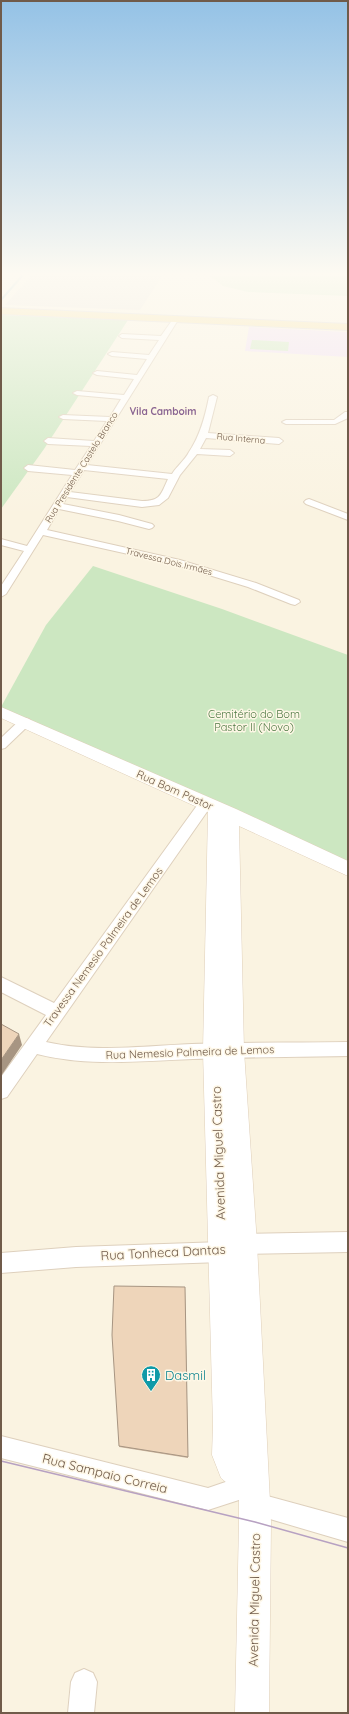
<svg xmlns="http://www.w3.org/2000/svg" width="349" height="1714" font-family="Quicksand,sans-serif">
<style>
.industrial{fill:#e9e4dc}
.education{fill:#f0def6}
.green{fill:#cce7c1}
.lines{fill:none;stroke-linecap:round;stroke-linejoin:round}
.stream{stroke:#9ec5d3;stroke-width:2}
.street-casing{stroke:#ded0bd;stroke-width:2}
.secondary-casing{stroke:#dfcfb9;stroke-width:1}
.primary-casing{stroke:#dad4d0;stroke-width:2}
.street{fill:#fff;fill-rule:evenodd}
.secondary{fill:#fff;fill-rule:evenodd}
.primary{fill:#f6df9c;fill-rule:evenodd}
.tram{stroke:#b7a1c2;stroke-width:1.5}
.wall{fill:#cdb7a0}
.shaded-wall{fill:#a79582}
.building{fill:#eed5ba;stroke:#a79582}
.labels{text-anchor:middle;dominant-baseline:central;stroke-width:3;stroke-linejoin:round;paint-order:stroke}
.far-street-label{font-size:9px;fill:#705b4a;stroke:#fef7e6}
.far-neighbourhood-label{font-size:10px;font-weight:bold;fill:#896593;stroke:#fef7e6}
.park-label{font-size:11px;fill:#4f7a45;stroke:#fef7e6}
.street-label{font-size:11px;fill:#705b4a;stroke:#fef7e6}
.near-street-label{font-size:13px;fill:#705b4a;stroke:#fef7e6}
.near-culture-label{font-size:13px;fill:#0d838f;stroke:#fef7e6;text-anchor:start}
</style>
<rect width="100%" height="100%" fill="#faf3e1"/>
<!-- industrial -->
<path class="industrial" d="M31 276H162L140 310 5 305Z"/>
<!-- education -->
<path class="education" d="M249 327 348 332V357L245 351Z"/>
<!-- green -->
<g class="green">
<path d="M210 276H348V296L248 292 223 286Z"/>
<path d="M1 315 128 320 44 449 1 509Z"/>
<path d="M252 340 289 342 288 351 250 349Z"/>
<path d="M93 566 222 609 348 655V865L1 707 46 625Z"/>
</g>
<g class="lines">
<!-- stream -->
<path class="stream" d="M1 300 22 276"/>
<!-- street casing -->
<g class="street-casing">
<g id="street">
<path d="M173 319 178 320 87 465 172 474C177 466 185 460 189 452 200 436 205 417 209 397L213 395 217 397 208 433 279 438 283 441 279 444 206 438 200 449 230 450 234 453 230 456 197 454 180 475 168 498 159 505 142 507 67 497 63 504 119 515 152 524 154 526 152 528 149 529 118 521 59 509 47 530 180 560 256 583 299 600 300 602 295 605 291 604 248 587 173 564 43 535 6 594 1 597V586L24 551 1 545V539L27 546 72 475 28 471 24 468 28 465 75 470 91 446 48 444 44 441 48 438 94 441 107 421 63 419 59 417 63 415 110 417 121 399 77 395 73 393 77 391 124 395 134 379 97 375 93 373 97 371 137 375 147 359 112 356 108 354 112 352 149 355 159 340 122 338 119 336 122 334 161 336ZM84 470 168 479C161 494 161 501 142 501L70 492Z"/>
<path d="M345 412H348V418L335 424H286L282 422 286 420H334Z"/>
<path d="M309 499 348 514V520L306 504 304 502 306 500Z"/>
<path d="M25 718 29 719 31 722 29 725 5 748 1 749V738L21 719Z"/>
<path d="M206 798 211 800 213 803 211 806 46 1042C94 1053 143 1046 192 1044 244 1042 296 1043 348 1042V1056C296 1057 245 1057 193 1059 140 1061 89 1067 37 1054L7 1097 1 1099V1077L46 1015 1 992V977L54 1003 201 800Z"/>
<path d="M348 1232V1252L244 1254 222 1262 76 1267 1 1273V1253L76 1247 222 1242 244 1234Z"/>
<path d="M1 1436 208 1488 243 1476 253 1475 261 1478 264 1486 260 1494 348 1518V1542L246 1512 243 1504 245 1498 208 1510 1 1458Z"/>
<path d="M84 1669 93 1673 97 1682 94 1713H68L71 1682 75 1673Z"/>
</g>
</g>
<!-- secondary casing -->
<g class="secondary-casing">
<path id="secondary" d="M1 707 236 809 348 861V876L239 826 244 1051 257 1244 271 1522 269 1713H235L239 1522V1493L221 1478 212 1455 213 1426 203 1051 208 812 1 718Z"/>
</g>
<!-- primary casing -->
<g class="primary-casing">
<path id="primary" d="M1 308 348 324V330L1 314Z"/>
</g>
<!-- street -->
<use href="#street" class="street"/>
<!-- secondary -->
<use href="#secondary" class="secondary"/>
<!-- primary -->
<use href="#primary" class="primary"/>
<!-- tram -->
<path class="tram" d="M1 1461 255 1522 348 1548"/>
</g>
<!-- wall -->
<path class="wall" d="M185 1287 188 1458 119 1447V1446Z"/>
<!-- shaded-wall -->
<path class="shaded-wall" d="M19 1034 22 1045 1 1076V1060Z"/>
<!-- building -->
<g class="building">
<path d="M1 1024 19 1034 1 1060Z"/>
<path d="M114 1286 185 1287 188 1457 119 1446 112 1335Z"/>
</g>
<!-- sky -->
<linearGradient id="sky" x2="0" y2="1"><stop stop-color="#94c2e6"/><stop offset="0.53" stop-color="#fdfaf2"/><stop offset="1" stop-color="#fdfaf2" stop-opacity="0"/></linearGradient>
<rect width="349" height="516" fill="url(#sky)"/>
<!-- icons -->
<defs>
<g id="building-pin" transform="scale(1)"><path d="M0 17L-7.5 6A9.5 9.5 0 1 1 7.5 6Z" fill="#0f9aa8" stroke="#fef7e6"/><path d="M-4-6H4V6H1V3H-1V6H-4ZM-2.5-4.3h1.7v1.8h-1.7ZM.8-4.3h1.7v1.8H.8ZM-2.5-1h1.7V.8h-1.7ZM.8-1h1.7V.8H.8Z" fill="#fff"/></g>
</defs>
<g fill-rule="evenodd">
<use href="#building-pin" x="151" y="1375"/>
</g>
<g class="labels">
<!-- far-street labels -->
<g class="far-street-label">
<text transform="translate(241 438) rotate(5)">Rua Interna</text>
<text transform="translate(81 467) rotate(-58)">Rua Presidente Castelo Branco</text>
<text transform="translate(169 561) rotate(14)">Travessa Dois Irmães</text>
</g>
<!-- far-neighbourhood labels -->
<g class="far-neighbourhood-label">
<text x="163" y="411">Vila Camboim</text>
</g>
<!-- park labels -->
<g class="park-label">
<text x="254" y="714">Cemitério do Bom<tspan x="254" dy="13">Pastor II (Novo)</tspan></text>
</g>
<!-- street labels -->
<g class="street-label">
<text transform="translate(175 790) rotate(24)">Rua Bom Pastor</text>
<text transform="translate(103 947) rotate(-54)">Travessa Nemesio Palmeira de Lemos</text>
<text transform="translate(190 1052) rotate(-2)">Rua Nemesio Palmeira de Lemos</text>
</g>
<!-- near-street labels -->
<g class="near-street-label">
<text transform="translate(218 1153) rotate(-92)">Avenida Miguel Castro</text>
<text transform="translate(163 1252) rotate(-3)">Rua Tonheca Dantas</text>
<text transform="translate(105 1473) rotate(14)">Rua Sampaio Correia</text>
<text transform="translate(254 1600) rotate(-89)">Avenida Miguel Castro</text>
</g>
<!-- near-culture labels -->
<g class="near-culture-label">
<text x="165" y="1375">Dasmil</text>
</g>
</g>
<!-- border -->
<rect width="349" height="1714" fill="none" stroke="#705b4a" stroke-width="4"/>
</svg>
